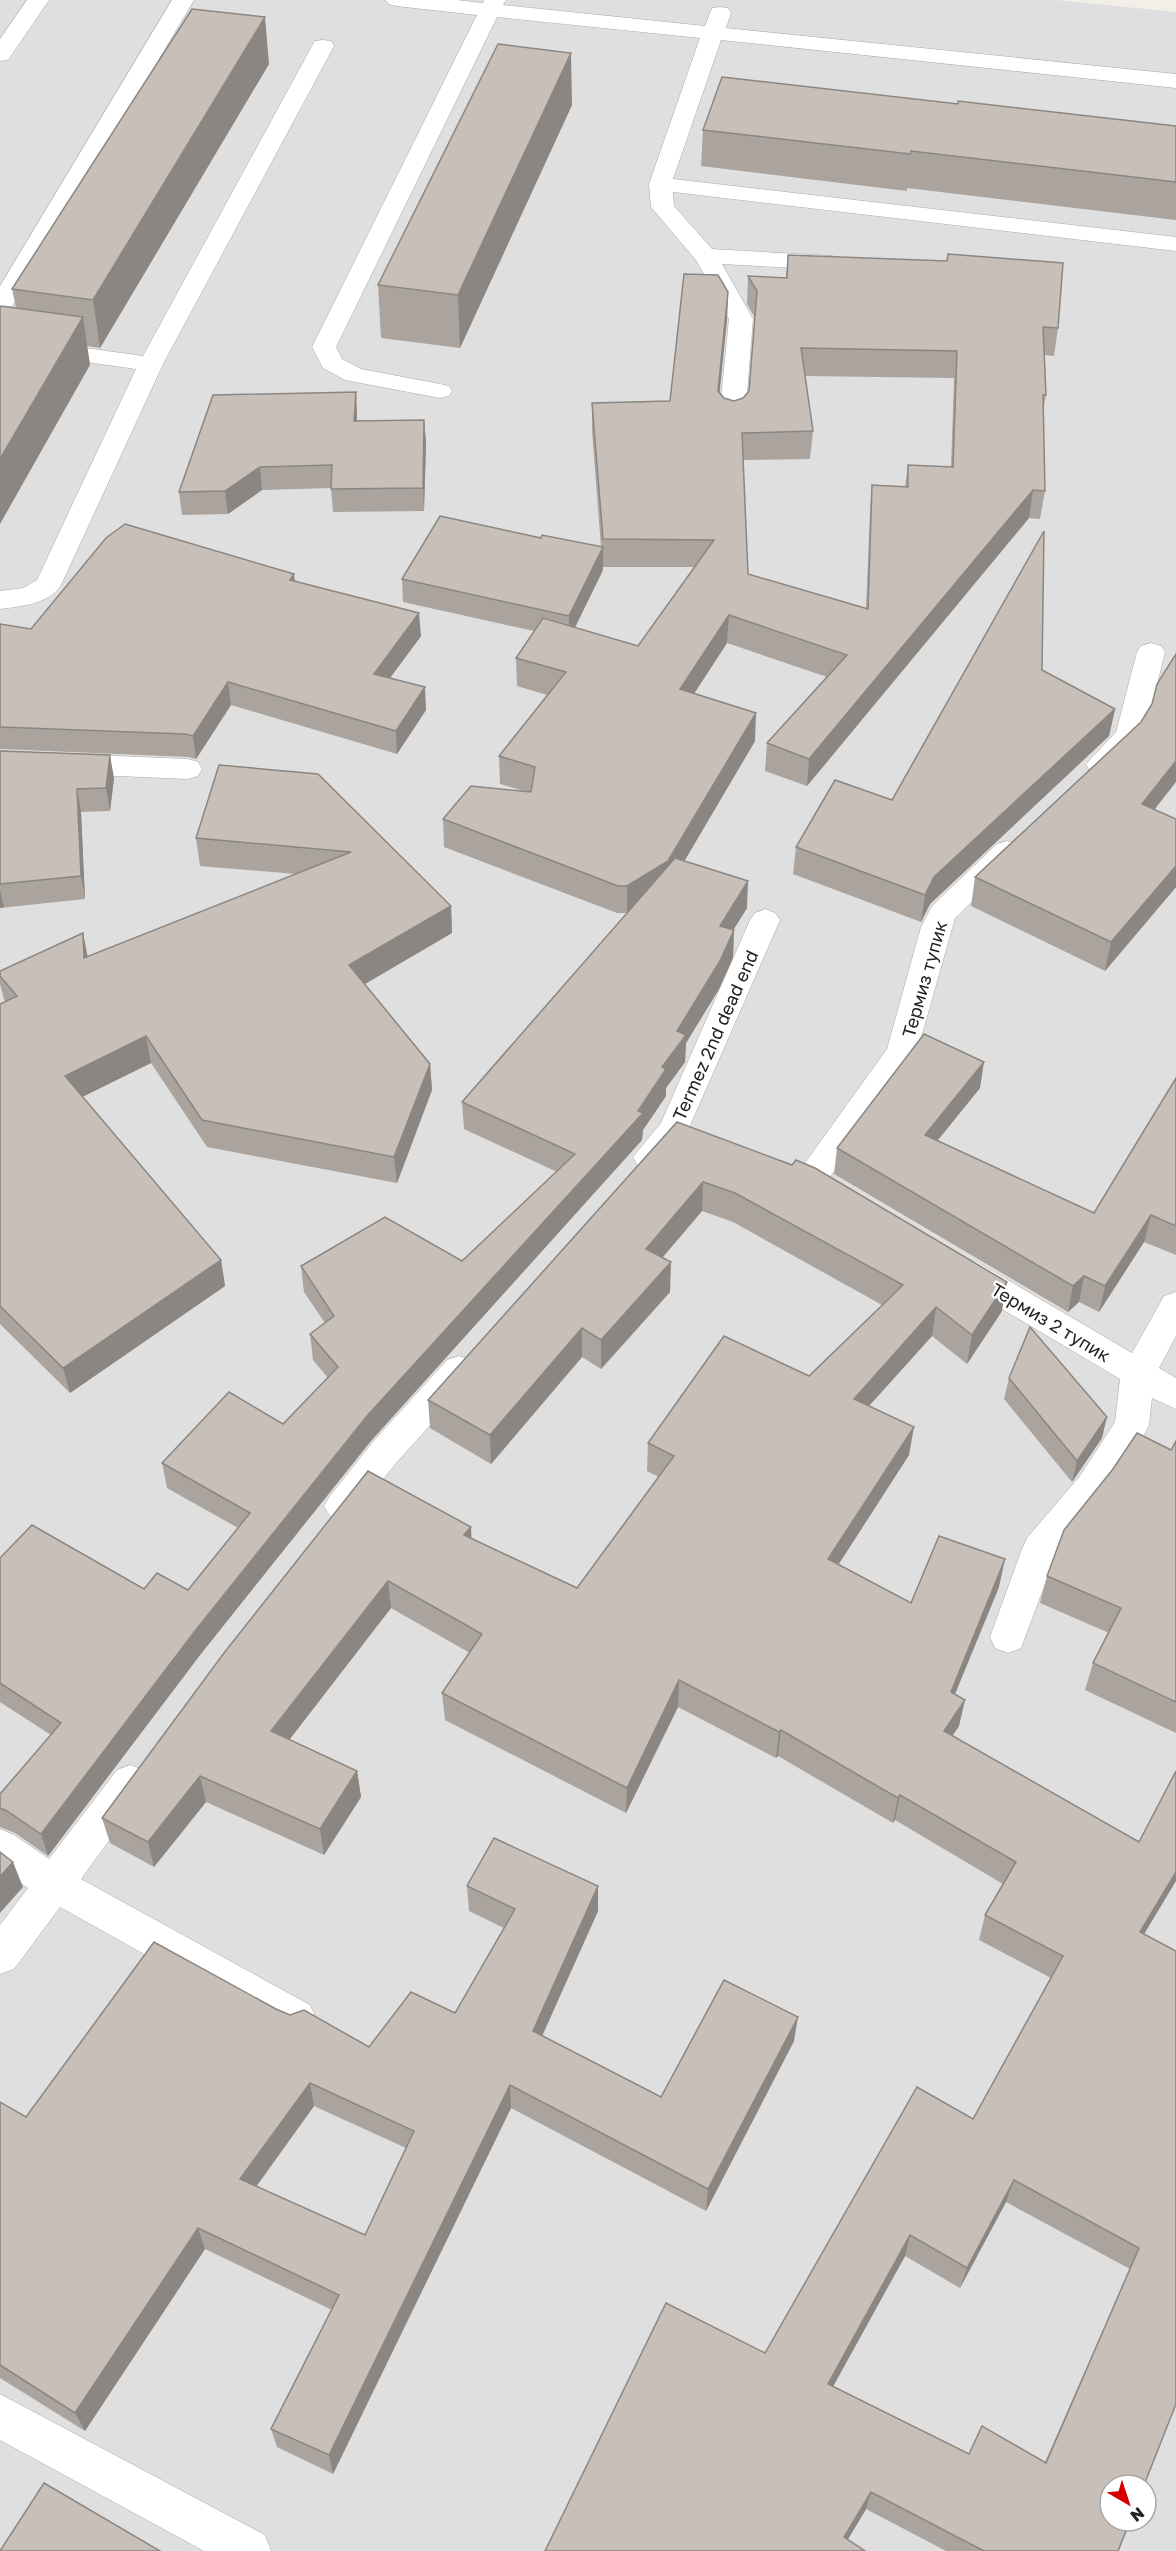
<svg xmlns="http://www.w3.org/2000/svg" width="1176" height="2551" font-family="'Golos Text',sans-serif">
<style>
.residential{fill:#e0dfdf;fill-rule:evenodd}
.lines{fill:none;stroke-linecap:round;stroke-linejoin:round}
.minor-casing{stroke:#a9a9a9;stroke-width:1}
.minor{fill:#fff;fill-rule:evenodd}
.wall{fill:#aba49e;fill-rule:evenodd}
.shaded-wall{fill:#8b8681}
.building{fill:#c7bfb8;stroke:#8b8681;stroke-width:1.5;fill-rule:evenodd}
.labels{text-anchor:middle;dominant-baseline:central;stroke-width:4.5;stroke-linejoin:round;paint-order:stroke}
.street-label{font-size:18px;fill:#222;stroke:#fff}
</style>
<rect width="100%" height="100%" fill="#f2efe9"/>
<!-- residential -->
<path class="residential" d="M0 0H1056L1176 12V2551H0ZM1110 2485H1146V2521H1110Z"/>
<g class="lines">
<!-- minor casing -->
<g class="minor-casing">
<g id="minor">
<path d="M27 0H49L8 60 0 61V39Z"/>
<path d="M172 0H194L12 306 8 311 0 313V286Z"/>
<path d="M385 0H457L483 3 484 0H506L503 5 705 26 712 8 720 7 728 8 731 13 726 28 1176 74V88L721 40 673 179 1176 237V251L673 192 674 206 712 249 832 256 840 258 844 263 840 268 832 270 722 264 753 319 745 419 741 424 732 427 723 424 719 419 729 319 696 260 651 207 649 184 700 38 497 17 336 347 342 359 361 369 440 384 449 386 452 391 449 396 440 398 345 380 323 368 312 347 477 15 396 6 389 4Z"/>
<path d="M323 40 331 41 334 46 163 364 61 585C48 605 21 606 0 609V591L23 588 37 580 136 369 0 350V336L143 356 312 46 315 41Z"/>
<path d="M1151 643 1161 646 1165 652C1154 693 1152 732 1119 762 1109 771 1103 774 1090 771L1086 764 1116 732 1137 652 1141 646Z"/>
<path d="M0 751 188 759 198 762 202 769 198 776 188 779 0 771Z"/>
<path d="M1007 841 1017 844 1022 851 1017 858 955 918 917 1052 913 1060 822 1188 811 1191 800 1188 795 1179 800 1170 887 1049 921 927 932 906 997 844Z"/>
<path d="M765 909 775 913 780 920 685 1137 660 1166 649 1169 638 1166 633 1157 661 1123 750 920 755 913Z"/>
<path d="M965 1258 977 1262 1132 1353 1164 1296 1176 1292V1336L1159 1368 1176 1378V1409L1152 1398 1149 1425 1144 1435 1104 1496 1055 1557 1021 1648 1008 1653 995 1648 990 1637 1022 1549 1027 1538 1080 1476 1115 1422 1120 1379 953 1280 949 1271 953 1262Z"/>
<path d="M459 1356 471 1360 476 1370 471 1380 396 1463 354 1516 342 1521 330 1516 324 1506 330 1496 372 1443 447 1360Z"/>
<path d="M130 1765 143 1770 149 1782 143 1794 81 1879 310 2005 316 2018 310 2031 296 2037 282 2031 60 1907 14 1969 0 1974V1925L28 1888 0 1869V1829L14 1835 49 1859 117 1770Z"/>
<path d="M0 2394 265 2535 271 2551H204L0 2440Z"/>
</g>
</g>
<!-- minor -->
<use href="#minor" class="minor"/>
</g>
<!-- wall -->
<g class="wall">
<path d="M269 64 100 348 87 346 90 365 16 308 12 289Z"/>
<path d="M958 104 1176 126V220L907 188V191L701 166 703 130Z"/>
<path d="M572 105 460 348 381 338 378 285Z"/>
<path d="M788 255 1058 328 1054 356 1044 355 1046 395 1043 411 1045 491 1040 519 1029 518 807 786 765 771 767 743 827 677 727 643 694 693 755 741 684 861 747 908 733 930H734L733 958 719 989 686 1043 685 1062 666 1088V1096L643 1130 642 1140 370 1442 200 1655 48 1856 15 1833 0 1827V1794L51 1735 0 1702V1558L144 1589 188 1590 238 1528 167 1488 162 1463 283 1424 328 1378 313 1360 310 1334 325 1323 304 1292 301 1266 462 1261 557 1172 464 1129 462 1102 627 913H617L444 847 443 819 524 791 500 784 499 756 547 695 517 686 516 658 534 631 403 602 402 579 541 538 601 547 592 431V403L670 401 728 292 727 319 719 393 724 398 734 401 743 398 749 391 755 318 747 304 748 276 786 278ZM805 376 954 378 951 467 908 465 905 487 872 485 870 513 866 608 748 574 743 460 810 459 813 431ZM603 567H694L638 646 575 628 603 570Z"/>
<path d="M356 392 357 421 424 420 426 443 424 511 333 512 331 488 262 490 228 514 182 515 179 492Z"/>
<path d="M295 581 421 636 390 678 426 710 397 754 231 705 196 759 188 757 0 749V624L31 629Z"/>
<path d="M1042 670 1115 709 1109 736 930 904 921 922 793 874 796 847 892 800Z"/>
<path d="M1152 704 1155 810 1176 819V887L1105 971 971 906 975 877 1141 722Z"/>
<path d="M0 751 114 778 110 811 81 812 85 899 0 908Z"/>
<path d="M219 765 451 906 452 933 365 984 430 1064 432 1090 397 1183 207 1147 151 1063 82 1097 221 1260 225 1286 70 1393 0 1324V1004L5 1001 4 999 0 984V976L83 933 88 957 296 874 200 866 196 838Z"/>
<path d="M1176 1078V1255L1144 1242 1099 1312 1079 1302 1068 1312 834 1174 837 1148 980 1088 937 1141 1094 1213Z"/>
<path d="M677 1122 1002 1311 967 1364 932 1336 869 1406 909 1455 838 1565 911 1603 999 1587 955 1694 959 1726 952 1736 1144 1934 1176 1951 1118 2551H946L866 2509 848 2539 545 2551 765 2353 973 2119 1051 1978 979 1940 985 1915 1003 1884 895 1820 893 1823 778 1756 776 1758 678 1707 626 1813 445 1720 442 1693 470 1653 391 1608 289 1740 357 1771 361 1797 324 1855 206 1802 154 1867 110 1843 102 1818 224 1653 471 1538 577 1588 659 1477 647 1471 648 1443 809 1376 882 1305 733 1222 702 1211 662 1258 670 1292 601 1369 582 1357 491 1464 430 1428 428 1400ZM1006 2202 1130 2269 1045 2462 969 2454 833 2386 905 2256 960 2288Z"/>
<path d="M1009 1378 1102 1438 1072 1482 1004 1399Z"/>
<path d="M1176 1441V1733L1085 1690 1093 1663 1109 1633 1040 1603 1047 1576 1171 1450Z"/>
<path d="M467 1886 598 1911 542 2036 661 2097 794 2041 706 2211 511 2108 333 2474 277 2447 271 2429 332 2310 205 2249 85 2431 0 2378V2102L26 2117 276 2009 369 2047 455 2013 504 1928 469 1911ZM314 2106 406 2148 365 2235 257 2186Z"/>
</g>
<!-- shaded-wall -->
<g class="shaded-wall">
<path d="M265 17 269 64 100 348 93 300Z"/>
<path d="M571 53 572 105 460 348 458 295Z"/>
<path d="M728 292 727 319 717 419 718 391Z"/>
<path d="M83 317 90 365 0 524V459Z"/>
<path d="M356 392 357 415 356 444 354 421Z"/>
<path d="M424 420 426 443 424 511 423 488Z"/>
<path d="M260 467 262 490 228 514 225 491Z"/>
<path d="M1033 490 1029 518 807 786 809 759Z"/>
<path d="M603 547V570L569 639V616Z"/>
<path d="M294 574 297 597 290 580Z"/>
<path d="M419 613 421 636 376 697 374 674Z"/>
<path d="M729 615 727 643 679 717 680 689Z"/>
<path d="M228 682 231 705 196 759 193 736Z"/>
<path d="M425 687 426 710 397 754 396 731Z"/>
<path d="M1115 709 1109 736 930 904 921 922 925 895 934 877Z"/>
<path d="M756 713 755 741 668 889 627 913V886Z"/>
<path d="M110 755 114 778 110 811 106 788Z"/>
<path d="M1176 761V782L1136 833 1142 804Z"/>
<path d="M77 789 81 812 85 899 81 876Z"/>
<path d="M1176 866V887L1105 971 1111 942Z"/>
<path d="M748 881 747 908 719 953 720 926Z"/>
<path d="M0 890 4 907 0 908Z"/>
<path d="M451 906 452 933 351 992 349 965Z"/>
<path d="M734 930 733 958 719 989 686 1043 685 1062 666 1088V1096L643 1130 642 1140 370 1442 200 1655 48 1856 41 1834 195 1631 367 1416 638 1111 662 1067 677 1031Z"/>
<path d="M83 933 88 960 84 958Z"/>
<path d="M146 1036 151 1063 70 1103 65 1076Z"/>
<path d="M984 1062 980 1088 921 1161 925 1135Z"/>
<path d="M430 1064 432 1090 397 1183 394 1157Z"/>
<path d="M703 1182 702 1211 645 1278 646 1249Z"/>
<path d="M1151 1215 1144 1242 1099 1312 1105 1286Z"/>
<path d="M221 1260 225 1286 70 1393 63 1368Z"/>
<path d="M671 1262 670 1292 601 1369V1340Z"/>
<path d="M1084 1276 1079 1302 1068 1312 1073 1286Z"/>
<path d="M1007 1282 1002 1311 967 1364 972 1335Z"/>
<path d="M936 1307 932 1336 850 1427 854 1399Z"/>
<path d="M582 1328V1357L491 1464 490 1435Z"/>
<path d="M1107 1417 1102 1438 1072 1482 1077 1461Z"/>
<path d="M914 1427 909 1455 824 1587 828 1559Z"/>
<path d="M471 1527 472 1555 464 1535Z"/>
<path d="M1005 1559 999 1587 945 1718 951 1692Z"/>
<path d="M388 1581 391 1608 276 1757 271 1731Z"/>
<path d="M679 1680 678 1707 626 1813 627 1788Z"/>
<path d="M965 1700 959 1726 938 1757 944 1731Z"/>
<path d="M781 1730 778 1756 776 1758 779 1732Z"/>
<path d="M357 1771 361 1797 324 1855 320 1829Z"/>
<path d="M200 1776 206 1802 154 1867 148 1842Z"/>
<path d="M900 1795 895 1820 893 1823 898 1798Z"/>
<path d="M13 1862 23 1887 0 1913V1877Z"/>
<path d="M1176 1872V1881L1131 1956 1140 1932Z"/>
<path d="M598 1886V1911L534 2054 533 2031Z"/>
<path d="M798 2017 794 2041 706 2211 708 2189Z"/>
<path d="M310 2083 314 2106 246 2200 240 2179Z"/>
<path d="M510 2085 511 2108 333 2474 329 2455Z"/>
<path d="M1014 2180 1006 2202 960 2288 967 2268Z"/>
<path d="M198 2228 205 2249 85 2431 75 2413Z"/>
<path d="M910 2235 905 2256 824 2403 828 2384Z"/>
<path d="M871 2492 866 2509 841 2551 844 2537Z"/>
</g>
<!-- building -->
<g class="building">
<path d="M192 9 265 17 93 300 12 289Z"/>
<path d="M498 44 571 53 458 295 378 285Z"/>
<path d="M722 77 958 104V101L1176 126V182L911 151 910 154 703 130Z"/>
<path d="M948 254 1063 263 1058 328 1043 327 1046 395H1043L1045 491 1033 490 809 759 767 743 847 655 729 615 680 689 756 713 668 861 627 886H618L443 819 471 786 531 792 535 767 499 756 566 672 516 658 543 618 638 646 714 540 603 539 592 403 670 401 684 274 718 275 728 292 718 391 724 398 734 401 743 398 749 391 757 291 748 276 787 278 788 255 947 261ZM801 348 957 351 953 467 908 465V487L872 485 868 609 748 574 742 433 813 431Z"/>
<path d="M1 306 83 317 0 459V308Z"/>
<path d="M356 392 354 421 424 420 423 488 331 489 332 465 260 467 225 491 179 492 213 395Z"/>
<path d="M440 516 541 538 542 535 603 547 569 616 402 579Z"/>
<path d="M125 524 294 574 290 580 419 613 374 674 425 687 396 731 228 682 193 736 185 734 0 727V624L31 629 106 538Z"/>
<path d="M1044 531 1042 670 1115 709 934 877 925 895 796 847 835 780 892 800Z"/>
<path d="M1176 654V761L1142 804 1176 819V866L1111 942 975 877 1141 722 1152 704 1157 684Z"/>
<path d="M0 751 110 755 106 788 77 789 81 876 0 884Z"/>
<path d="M219 765 318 774 451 906 349 965 430 1064 394 1157 202 1120 146 1036 65 1076 221 1260 63 1368 0 1306V1004L17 996 0 976V971L83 933 84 958 351 852 196 838Z"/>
<path d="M675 858 748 881 720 926 734 930 720 961 677 1031 686 1035 662 1067 666 1069 638 1111 643 1113 367 1416 195 1631 41 1834 7 1811 0 1808V1794L61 1723 0 1683V1558L32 1525 144 1589 157 1573 188 1590 250 1513 162 1463 229 1392 283 1424 338 1367 310 1334 334 1316 301 1266 385 1217 462 1261 575 1154 462 1102Z"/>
<path d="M924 1034 984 1062 925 1135 1094 1213 1176 1078V1226L1151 1215 1105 1286 1084 1276 1073 1286 837 1148Z"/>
<path d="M677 1122 792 1165 796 1160 815 1168 1007 1282 972 1335 936 1307 854 1399 914 1427 828 1559 911 1603 939 1536 1005 1559 951 1692 965 1700 944 1731 1139 1842 1176 1771V1872L1140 1932 1176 1951V2404L1144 2485H1110V2521H1130L1118 2551H984L871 2492 844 2537 865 2551H545L666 2303 765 2353 917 2087 973 2119 1063 1956 985 1915 1016 1862 900 1795 898 1798 781 1730 779 1732 679 1680 627 1788 442 1693 482 1634 388 1581 271 1731 357 1771 320 1829 200 1776 148 1842 102 1818 224 1653 368 1471 471 1527 464 1535 577 1588 674 1456 648 1443 724 1336 809 1376 903 1285 735 1193 703 1182 646 1249 671 1262 601 1340 582 1328 490 1435 428 1400ZM1014 2180 1139 2248 1046 2463 982 2426 969 2454 828 2384 910 2235 967 2268Z"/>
<path d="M1030 1327 1107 1417 1077 1461 1009 1378Z"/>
<path d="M1137 1433 1171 1450 1176 1441V1702L1093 1663 1121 1608 1047 1576 1064 1530 1113 1469Z"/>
<path d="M494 1838 598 1886 533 2031 661 2097 724 1980 798 2017 708 2189 510 2085 329 2455 271 2429 339 2295 198 2228 75 2413 0 2365V2102L26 2117 154 1942 276 2009 290 2015 304 2010 369 2047 411 1992 455 2013 515 1909 467 1886ZM310 2083 414 2131 365 2235 240 2179Z"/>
<path d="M0 1852 13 1862 0 1877Z"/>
<path d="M44 2483 160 2551H0Z"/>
</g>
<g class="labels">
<!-- street labels -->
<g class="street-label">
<text transform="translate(924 979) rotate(-74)">Термиз тупик</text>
<text transform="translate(715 1035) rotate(-66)">Termez 2nd dead end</text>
<text transform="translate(1051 1322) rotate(31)">Термиз 2 тупик</text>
</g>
</g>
<!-- north arrow -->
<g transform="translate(1128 2503) rotate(141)"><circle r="28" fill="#ffffff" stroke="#a7a7a7" stroke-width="1.5"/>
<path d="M0-4.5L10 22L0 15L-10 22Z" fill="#d40000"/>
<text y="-9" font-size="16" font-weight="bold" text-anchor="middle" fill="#222222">N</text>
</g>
</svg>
